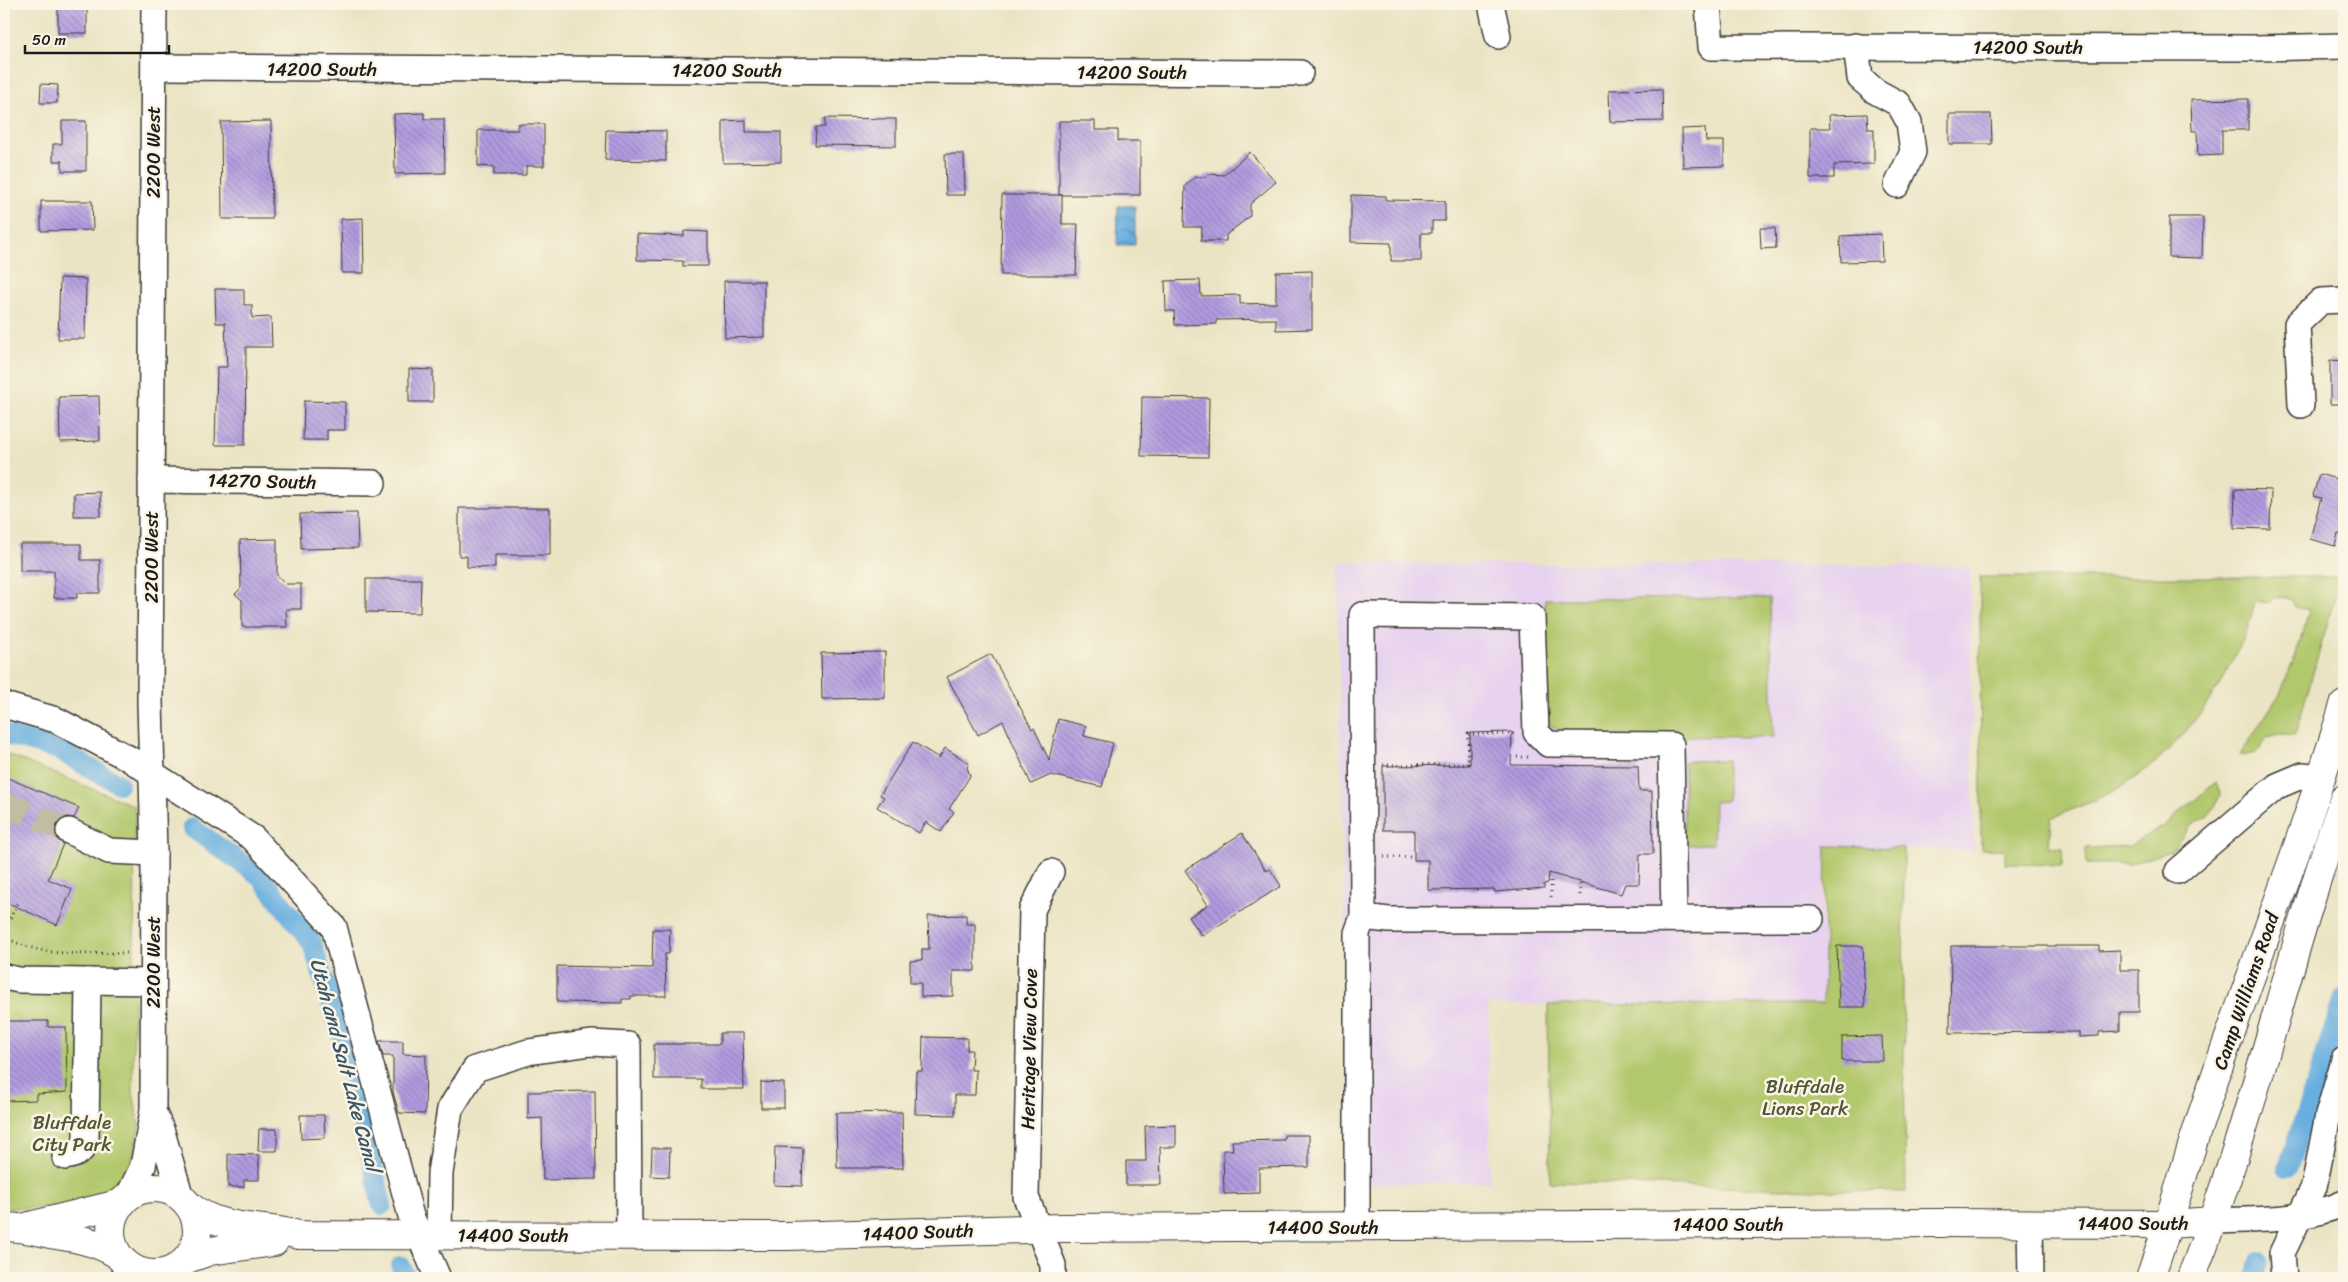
<svg xmlns="http://www.w3.org/2000/svg" width="2348" height="1282" font-family="Sriracha,sans-serif">
<style>
.built{fill:#e7d2ef}
.green{fill:#b2c86d;stroke:#677244}
.water{fill:url(#water-waves);stroke:#42667e}
.lines{fill:none;stroke-linecap:round;stroke-linejoin:round}
.canal{stroke:#68afdf;stroke-width:20}
.building{fill:url(#building-back-hatch)}
.minor-tunnel{stroke:#c2bca2;stroke-width:25;stroke-dasharray:25 12;stroke-linecap:butt}
.minor-casing{stroke:#3b3a35;stroke-width:28}
.major-casing{stroke:#3b3a35;stroke-width:30}
.path{stroke:#3b3a35;stroke-width:3;stroke-dasharray:1 4;stroke-linecap:butt}
.minor{stroke:#fff;stroke-width:25}
.major{stroke:#fff;stroke-width:28}
.labels{text-anchor:middle;dominant-baseline:central;stroke-width:5;stroke-linejoin:round;paint-order:stroke}
.street-label{font-size:19px;fill:#1c1c1c;stroke:#fcf5e5}
.park-label{font-size:19px;fill:#505838;stroke:#fcf5e5}
.water-label{font-size:20px;font-style:italic;fill:#3a576a;stroke:#fcf5e5}
</style>
<defs>
<pattern id="water-waves" width="16" height="10" patternUnits="userSpaceOnUse" patternTransform="scale(1.25)"><rect width="16" height="10" fill="#68afdf"/><path d="M0 5q4-4 8 0t8 0" fill="none" stroke="#558eb4"/></pattern>
<pattern id="building-back-hatch" width="6" height="6" patternUnits="userSpaceOnUse" patternTransform="scale(1.25)"><rect width="6" height="6" fill="#b29be0"/><path d="M-1 5l2 2M0 0l6 6M5-1l2 2" fill="none" stroke="#907eb5"/></pattern>
</defs>
<rect width="100%" height="100%" fill="#fcf5e5"/>
<filter id="ink" filterUnits="userSpaceOnUse"><feTurbulence type="fractalNoise" baseFrequency=".02" numOctaves="2"/><feDisplacementMap in="SourceGraphic" scale="10" xChannelSelector="R" yChannelSelector="G"/><feConvolveMatrix kernelMatrix="1 2 1 2 8 2 1 2 1" color-interpolation-filters="sRGB"/></filter>
<filter id="wash" filterUnits="userSpaceOnUse"><feTurbulence type="fractalNoise" baseFrequency=".0096" numOctaves="4" result="noise"/><feDisplacementMap in="SourceGraphic" scale="20" xChannelSelector="R" yChannelSelector="G"/><feGaussianBlur stdDeviation="1.12" result="paint"/><feColorMatrix in="noise" values="0 0 0 0 0 0 0 0 0 0 0 0 0 0 0 0 0 1.4 0 .05"/><feComposite in="paint" operator="in"/></filter>
<g filter="url(#wash)">
<rect width="100%" height="100%" fill="#ebe4c4"/>
<!-- built -->
<path class="built" d="M1337 563 1970 566 1974 850 1826 846 1823 901V1004L1488 1005 1490 1182 1350 1184Z"/>
<!-- green -->
<g class="green">
<path d="M1980 577H2341L2295 735 2280 734 2267 737C2259 750 2257 758 2240 755L2281 692 2302 637 2309 610 2295 607 2292 600 2275 597 2268 603 2256 601C2252 611 2250 623 2246 633 2220 693 2182 747 2127 783 2104 798 2076 808 2051 818L2049 847 2063 848 2062 865 2005 864V849H1981Z"/>
<path d="M1770 598 1773 737 1566 736 1550 725 1545 715V599Z"/>
<path d="M4 753 135 806 133 1091 139 1126 132 1165 114 1187 104 1194 53 1208H4Z"/>
<path d="M1727 760V801L1714 802 1713 844 1684 845V761Z"/>
<path d="M2216 782 2220 794 2216 805 2206 817 2191 826 2171 851 2131 864H2086L2085 848 2129 846 2164 826Z"/>
<path d="M1826 846 1904 848 1903 995 1906 1192C1787 1190 1668 1185 1550 1182L1548 1005 1823 1004Z"/>
</g>
<!-- water -->
<path class="water" d="M1118 206H1135V245H1117Z"/>
<g class="lines">
<!-- canal -->
<g class="canal">
<path d="M4 734 58 750 119 784"/>
<path d="M192 828 260 876 312 943 344 1043 382 1205"/>
<path d="M2288 1167 2344 998"/>
<path d="M401 1266 406 1278"/>
<path d="M2255 1278 2259 1261"/>
</g>
</g>
<g id="blocks">
<!-- building -->
<g class="building">
<rect x="58" y="4" width="29" height="29"/>
<path d="M41 84 58 85 57 103H40Z"/>
<path d="M1662 89 1663 121 1610 122 1609 90Z"/>
<path d="M2248 99V130H2222V155L2198 156 2197 131H2192L2191 100Z"/>
<path d="M424 113V119H444L445 173 395 174 394 114Z"/>
<path d="M1867 114 1868 129H1874V164L1834 165V178H1810V128H1830L1829 115Z"/>
<path d="M1949 114H1991L1992 144H1949Z"/>
<path d="M825 118 896 119V146L815 145 816 127H825Z"/>
<path d="M746 120V132H781V162L723 163V121Z"/>
<path d="M62 121H86V171H62V161H53V144H62Z"/>
<path d="M271 121 272 219H222L221 122Z"/>
<path d="M1059 121H1095V130H1118V141H1140V195H1059Z"/>
<path d="M518 124H544V166H526V175H494V167L478 166V130H518Z"/>
<path d="M1705 128 1706 141H1724V166L1683 167 1682 129Z"/>
<path d="M606 130 666 131V161L605 160Z"/>
<path d="M1250 152 1276 182 1250 204V216L1226 235V241H1201L1202 227H1184L1185 186 1195 177H1205L1209 174 1224 175Z"/>
<path d="M945 154H964L965 195H946Z"/>
<path d="M1002 195H1062V224H1078L1076 275H1001Z"/>
<path d="M1351 195 1386 196V200L1445 201V221H1432V233H1421V261H1391V243L1351 242Z"/>
<path d="M41 201H92L93 230 41 231Z"/>
<path d="M2169 217H2203L2202 258 2169 257Z"/>
<path d="M363 218 364 273H342L341 219Z"/>
<path d="M1760 228H1775L1776 248 1761 249Z"/>
<path d="M684 231 708 232V266H683V261L637 260V234L684 236Z"/>
<path d="M1881 234 1882 261 1841 262 1840 236Z"/>
<path d="M1312 271V329L1276 330V319L1216 320V324L1175 325 1174 311H1166L1165 281 1200 280 1201 296 1240 295V304L1276 303V272Z"/>
<path d="M60 278 86 279 85 339H58Z"/>
<path d="M724 281H764V337L725 338Z"/>
<path d="M215 289H244V305H252V318L271 317 272 347H246L245 445H215L217 367H227L225 323H216Z"/>
<path d="M2330 360 2344 361V404H2330Z"/>
<path d="M409 369 433 370V402H409Z"/>
<path d="M99 396 100 441 60 442 59 397Z"/>
<path d="M1142 397 1209 398 1208 457 1141 456Z"/>
<path d="M304 401 345 402V430H327V440H303Z"/>
<path d="M2319 474 2344 481 2337 507 2344 509V535L2338 534 2335 546 2310 539 2321 498 2313 496Z"/>
<path d="M2235 489 2271 490 2270 529 2234 528Z"/>
<path d="M100 492 101 516H74V493Z"/>
<path d="M459 508H550V555H495V568L467 567V556H459Z"/>
<path d="M357 513 358 548 301 549 300 514Z"/>
<path d="M277 539V575L286 584H301V609H286L287 627H242V600L235 594 241 588 240 540Z"/>
<path d="M20 544H81V560H100V593H77V598H54V571H20Z"/>
<path d="M366 579H421L420 613 366 612Z"/>
<path d="M885 652V698L822 699 821 653Z"/>
<path d="M991 654 1032 729 1034 728 1049 760 1058 719 1086 726 1084 736 1113 743 1102 787 1051 775 1031 784 1003 721 978 735 947 677Z"/>
<path d="M1512 732 1511 765 1638 766 1639 791H1652L1653 854H1640L1639 884H1625L1621 894 1549 873 1548 883 1544 884V888L1495 892 1494 889 1428 890V860H1414V830H1383V766L1470 765V733Z"/>
<path d="M913 742 939 758 945 748 969 763 967 767 970 776 949 809 954 812 941 832 926 822 919 833 877 807 884 797 880 795Z"/>
<path d="M8 778 79 808 74 818 68 817 61 819 56 824 55 831 57 839 63 844 48 879 72 889 57 925 4 901V788Z"/>
<path d="M1242 833 1266 871 1270 869 1281 886 1202 936 1189 917 1208 905 1185 870Z"/>
<path d="M966 915V924H975V971H953V996L921 997V983H910V961L922 960V949H929L928 916Z"/>
<path d="M653 929H670L669 954H665L666 996H631V999H622V1003L557 1002V966L652 968Z"/>
<path d="M1837 946H1863L1865 1007H1839Z"/>
<path d="M1951 946H2099V951L2120 950V970H2139V1012H2120V1031L2099 1032V1036L2079 1037V1032L1950 1033Z"/>
<path d="M4 1021H48V1027H66L67 1092 36 1094V1100L4 1101Z"/>
<path d="M720 1033H743L744 1089H701V1079H654V1044H720Z"/>
<path d="M1882 1036 1883 1061H1842V1037Z"/>
<path d="M923 1037 967 1038V1050H972L971 1070H976L975 1095H955V1115L915 1114 916 1071H922Z"/>
<path d="M379 1041H403V1054L426 1055 425 1114 399 1113 393 1092V1056H383Z"/>
<path d="M761 1082 784 1083V1108H761Z"/>
<path d="M595 1091 596 1179 543 1180 542 1118 528 1119V1092Z"/>
<path d="M902 1112 903 1168H837L836 1113Z"/>
<path d="M300 1115H324L325 1138 301 1139Z"/>
<path d="M1176 1125V1147H1160L1161 1185H1126V1161H1146L1145 1126Z"/>
<path d="M259 1129H277V1151H258Z"/>
<path d="M1284 1135H1309V1167L1259 1168V1193L1224 1194 1223 1150H1233L1232 1141 1284 1140Z"/>
<path d="M775 1147 803 1148 802 1186 774 1185Z"/>
<path d="M652 1148H670L669 1177 651 1176Z"/>
<path d="M228 1154 259 1155V1180H244V1187H228Z"/>
</g>
</g>
</g>
<g filter="url(#ink)">
<use href="#blocks" fill-opacity="0" stroke="#3b3a35" stroke-width="1"/>
<g class="lines">
<!-- minor-tunnel -->
<path class="minor-tunnel" d="M4 804 69 831"/>
<!-- minor casing -->
<g class="minor-casing">
<g id="minor">
<path d="M1491 4 1498 36"/>
<path d="M1708 4 1711 47 2256 48 2344 46"/>
<path d="M1856 46 1860 78 1875 91 1899 104 1909 122 1913 152 1897 185"/>
<path d="M154 67 1300 73"/>
<path d="M2301 405 2297 324 2321 301 2344 300"/>
<path d="M151 480 373 483"/>
<path d="M4 705 56 720 128 758 253 838 334 927 411 1216 438 1278"/>
<path d="M69 831 109 851 154 853"/>
<path d="M2178 871 2277 786 2303 775 2322 777"/>
<path d="M1051 872 1032 910 1026 1197 1053 1265V1278"/>
<path d="M1363 917 1389 920 1811 919"/>
<path d="M4 977 19 980 153 982"/>
<path d="M153 1111 162 1132 181 1198"/>
<path d="M65 1157C78 1155 84 1151 86 1137L88 981"/>
<path d="M128 1197 143 1166 153 1111 154 853 150 701 154 4"/>
<path d="M2213 1221C2257 1219 2303 1222 2344 1203"/>
<path d="M2030 1223 2031 1278"/>
<path d="M1357 1226V933L1363 917 1362 615 1532 617 1536 732 1548 744 1671 745 1674 919"/>
<path d="M439 1234 440 1173 450 1109 475 1069 528 1052 591 1043 628 1045 629 1236"/>
<path d="M124 1263 127 1278"/>
<path d="M170 1278 177 1268"/>
<path d="M2284 1278 2282 1253 2314 1187 2328 1115 2344 1060"/>
</g>
</g>
<!-- major casing -->
<g class="major-casing">
<g id="major">
<circle cx="154" cy="1231" r="43"/>
<path d="M189 1206C226 1233 258 1224 299 1235L787 1236 1061 1228 1938 1223 2169 1224 2213 1221"/>
<path d="M29 1226 122 1203"/>
<path d="M4 1227C20 1227 34 1230 50 1234 75 1238 95 1241 117 1254"/>
<path d="M187 1259 210 1251 274 1242"/>
<path d="M2150 1278C2170 1222 2185 1165 2204 1109 2250 974 2303 841 2344 705"/>
<path d="M2191 1278C2253 1122 2287 957 2344 799"/>
</g>
</g>
<!-- path -->
<g class="path">
<path d="M1517 757H1530"/>
<path d="M1383 765 1468 764V734H1516"/>
<path d="M1384 857H1411"/>
<path d="M1551 881V899"/>
<path d="M1580 884V899"/>
<path d="M4 932 18 901"/>
<path d="M4 936C41 959 87 953 129 953"/>
</g>
<!-- minor -->
<use href="#minor" class="minor"/>
<!-- major -->
<use href="#major" class="major"/>
</g>
</g>
<g class="labels">
<!-- street labels -->
<g class="street-label">
<text x="2028" y="47">14200 South</text>
<text x="322" y="69">14200 South</text>
<text x="727" y="70">14200 South</text>
<text x="1132" y="72">14200 South</text>
<text transform="translate(153 152) rotate(-90)">2200 West</text>
<text transform="translate(262 481) rotate(1)">14270 South</text>
<text transform="translate(151 557) rotate(-90)">2200 West</text>
<text transform="translate(153 962) rotate(-90)">2200 West</text>
<text transform="translate(2246 991) rotate(-71)">Camp Williams Road</text>
<text transform="translate(1029 1049) rotate(-89)">Heritage View Cove</text>
<text x="2133" y="1223">14400 South</text>
<text x="1728" y="1224">14400 South</text>
<text x="1323" y="1227">14400 South</text>
<text transform="translate(918 1232) rotate(-2)">14400 South</text>
<text x="513" y="1235">14400 South</text>
</g>
<!-- park labels -->
<g class="park-label">
<text x="1805" y="1086">Bluffdale<tspan x="1805" dy="22">Lions Park</tspan></text>
<text x="72" y="1122">Bluffdale<tspan x="72" dy="22">City Park</tspan></text>
</g>
<!-- water labels -->
<g class="water-label">
<text transform="translate(345 1065) rotate(75)">Utah and Salt Lake Canal</text>
</g>
</g>
<!-- margin -->
<rect width="2348" height="1282" fill="none" stroke="#fcf5e5" stroke-width="20"/>
<!-- scale -->
<path d="M25 45v8h144v-8" fill="none" stroke="#1c1c1c" stroke-width="2.5"/>
<text x="32" y="45" font-size="15" fill="#1c1c1c" stroke="#fcf5e5" stroke-width="4" paint-order="stroke">50 m</text>
</svg>
